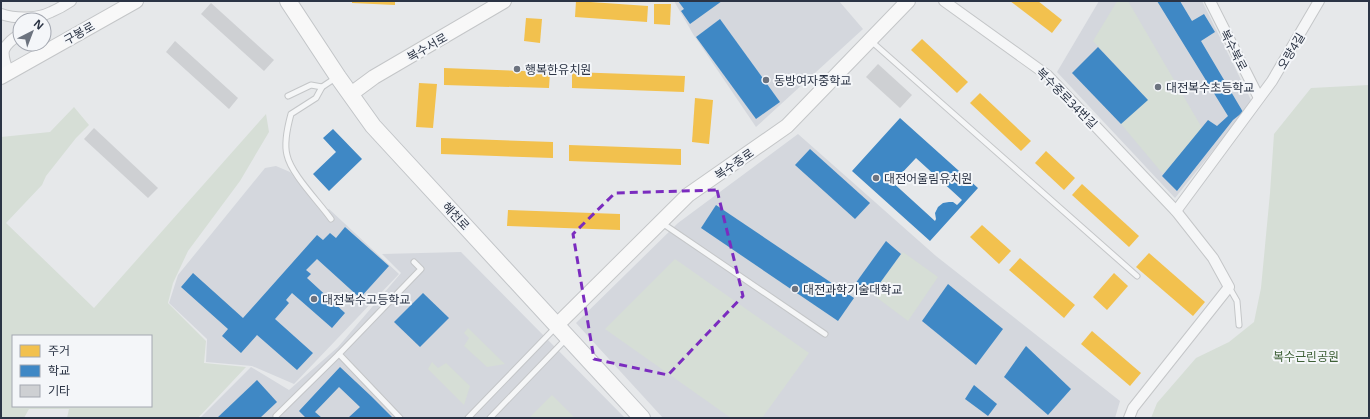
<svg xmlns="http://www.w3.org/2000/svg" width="1370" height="419" font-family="'Noto Sans','Noto Sans KR',sans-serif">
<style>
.built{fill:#d4d7dd}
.green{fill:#d6ded6;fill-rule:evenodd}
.homes{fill:#f2c14e}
.schools{fill:#3f88c5;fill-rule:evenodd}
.building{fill:#ced0d3}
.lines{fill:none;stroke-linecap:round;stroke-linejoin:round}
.lane-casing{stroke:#c4c6c8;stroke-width:7}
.street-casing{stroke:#c4c6c8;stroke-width:12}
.secondary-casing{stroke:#c4c6c8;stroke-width:16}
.primary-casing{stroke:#c2c5c8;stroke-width:18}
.lane{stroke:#f5f6f7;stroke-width:5}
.street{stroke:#f5f6f7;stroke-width:10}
.secondary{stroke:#f8f8f8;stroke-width:14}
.primary{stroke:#f8f8f8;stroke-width:16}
.marked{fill:none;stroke:#7b2cbf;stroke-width:3;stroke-dasharray:8 5;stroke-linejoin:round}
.poi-dot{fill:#6c737f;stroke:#f4f6f9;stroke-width:1.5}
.labels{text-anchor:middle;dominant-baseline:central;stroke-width:4;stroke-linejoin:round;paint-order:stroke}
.street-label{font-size:12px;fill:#2b3445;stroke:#f4f6f9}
.poi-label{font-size:12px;fill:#2b3445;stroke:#f4f6f9;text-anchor:start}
.park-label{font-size:12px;fill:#3f6138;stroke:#f4f6f9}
</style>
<rect width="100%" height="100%" fill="#e6e8ea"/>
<!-- built -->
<g class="built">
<path d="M674 1H839L863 29 756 127 693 34Z"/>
<path d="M1099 1H1202L1252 102 1175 198 1057 72Z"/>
<path d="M798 134 936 256 1120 401 1115 418H663L576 323 678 223Z"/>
<path d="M276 166 290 172 322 212 329 209 399 274 294 384 252 366 206 362 207 339 169 303 178 275 265 168Z"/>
<path d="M461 252 625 418H200L251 367 289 390 338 347 401 273 382 254Z"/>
</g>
<!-- green -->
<g class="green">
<path d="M1118 1H1128L1202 128 1163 174 1121 124 1147 99 1093 41 1116 3Z"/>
<path d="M1369 85V418H1151L1157 403 1196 358 1229 342 1254 322 1261 288 1270 193 1274 134 1311 88Z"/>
<path d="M74 107 89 125 76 138 46 176 42 185 6 223 94 308 266 114 269 132 240 181 188 251 173 283 168 303 206 341 204 363 246 367 198 418H67L69 409H29L24 418H1V137L50 132ZM13 336H151V406H13Z"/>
<path d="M903 252 938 277 908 321 872 294Z"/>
<path d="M675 259 809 353 762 418H731L605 329Z"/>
<path d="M468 328 505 364 487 367 464 346 469 338 464 333Z"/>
<path d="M432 362 438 368 446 363 470 386 464 405 428 369Z"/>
<path d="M552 395 575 418H529Z"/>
</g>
<!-- homes -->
<g class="homes">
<path d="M352 1H395V5L352 3Z"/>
<path d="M576 1 648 6 647 22 575 17Z"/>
<path d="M1010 1H1038L1062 20 1052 33Z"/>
<path d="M654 4H671L670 25 654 24Z"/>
<path d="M526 18 542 19 540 43 524 41Z"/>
<path d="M922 39 968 82 957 93 911 50Z"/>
<path d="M444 68 550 72 549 88 444 85Z"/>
<path d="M572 72 685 76 684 92 572 88Z"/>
<path d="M419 83 437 84 433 128 416 127Z"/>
<path d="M980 93 1031 141 1021 151 970 103Z"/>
<path d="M695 98 713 100 709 144 692 142Z"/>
<path d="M441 138 553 142V158L441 154Z"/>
<path d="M569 145 681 149V165L569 161Z"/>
<path d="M1046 151 1075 178 1064 190 1035 163Z"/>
<path d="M1082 184 1139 236 1129 247 1072 195Z"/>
<path d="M508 210 620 214V230L507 226Z"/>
<path d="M982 225 1011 251 999 264 970 237Z"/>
<path d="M1149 253 1205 302 1193 316 1136 267Z"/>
<path d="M1020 258 1075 305 1064 318 1009 270Z"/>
<path d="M1114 273 1128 286 1107 310 1093 297Z"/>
<path d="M1092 331 1141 373 1130 386 1081 344Z"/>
</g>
<!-- schools -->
<g class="schools">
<path d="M678 1H722L690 24 681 11 684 9Z"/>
<path d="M1157 1H1180L1192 21 1204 14 1215 32 1201 41 1243 112 1233 120 1177 191 1162 176 1208 120 1217 126 1228 116Z"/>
<path d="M720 19 780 102 756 119 696 37Z"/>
<path d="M1098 47 1148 100 1121 124 1072 73Z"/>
<path d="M900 118 978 188 930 241 852 171ZM916 158 962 200 957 205 953 202H949L943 203 938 207 935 213 936 219 935 221 890 180 896 173 900 175Z"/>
<path d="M333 129 362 159 329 191 313 174 336 152 323 138Z"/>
<path d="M810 149 870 203 855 219 795 165Z"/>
<path d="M716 205 854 298 838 321 701 228Z"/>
<path d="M345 227 389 266 360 298 317 259 306 270 311 274 307 278 345 313 332 328 292 293 286 300 289 303 275 319 313 353 297 370 257 335 241 353 222 336 228 329 181 287 193 273 243 318 317 235 323 240 330 233 336 238Z"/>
<path d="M886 241 901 254 872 294 855 284Z"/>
<path d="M948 284 1003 329 976 365 922 321Z"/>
<path d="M423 293 449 318 420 347 394 322Z"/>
<path d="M1026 346 1071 389 1048 415 1004 377Z"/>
<path d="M340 367 371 396 393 418H348L360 407 339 387 315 412 322 418H306L299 411Z"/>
<path d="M257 380 277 402 260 418H217Z"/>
<path d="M974 385 997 404 988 416 965 399Z"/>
</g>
<!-- building -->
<g class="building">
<path d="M211 3 274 60 264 71 201 14Z"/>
<path d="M175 41 238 98 229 109 166 52Z"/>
<path d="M878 64 912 95 900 108 866 77Z"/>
<path d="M94 128 158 188 148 198 84 139Z"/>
</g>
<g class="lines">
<!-- lane casing -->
<g class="lane-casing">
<g id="lane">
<path d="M871 41 1137 276"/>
<path d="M288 96 311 85 322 87"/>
<path d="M331 219C319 202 291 174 287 155 284 144 288 125 291 114L316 98 322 87 337 77"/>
<path d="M662 223 825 334"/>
<path d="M1229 287 1237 301 1239 325"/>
<path d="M339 354 400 418"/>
<path d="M276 416 339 354 421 269 414 262"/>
<path d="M468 418 555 328"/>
<path d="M490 418 567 338"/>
</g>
</g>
<!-- street casing -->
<g class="street-casing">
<g id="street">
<path d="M944 1 1047 75 1176 211 1213 258 1229 287 1133 408 1129 418"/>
<path d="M1210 1 1259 98"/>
<path d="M1 14C16 19 37 19 51 12 58 9 65 5 71 1"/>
<path d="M9 73C0 51 1 47 20 34"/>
<path d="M1176 211 1272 81 1319 1"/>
</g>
</g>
<!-- secondary casing -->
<g class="secondary-casing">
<g id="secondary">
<path d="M1 77 136 1"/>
<path d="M351 94 374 77 504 1"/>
<path d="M557 325 688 195 787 126 908 1"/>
</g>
</g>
<!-- primary casing -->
<g class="primary-casing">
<path id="primary" d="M288 1 338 77 373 126 642 418"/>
</g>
<!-- lane -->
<use href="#lane" class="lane"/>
<!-- street -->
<use href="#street" class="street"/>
<!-- secondary -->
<use href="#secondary" class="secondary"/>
<!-- primary -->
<use href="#primary" class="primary"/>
</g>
<!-- marked area -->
<path class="marked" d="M717 190 743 296 668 375 594 359 573 234 615 193Z"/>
<!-- markers -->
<g class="poi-dot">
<circle cx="517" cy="69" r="4"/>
<circle cx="766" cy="80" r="4"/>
<circle cx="1158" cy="87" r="4"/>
<circle cx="876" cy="178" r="4"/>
<circle cx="795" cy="289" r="4"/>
<circle cx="314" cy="299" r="4"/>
</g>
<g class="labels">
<!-- street labels -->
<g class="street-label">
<text transform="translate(79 33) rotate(-29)">구봉로</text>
<text transform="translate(427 47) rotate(-30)">복수서로</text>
<text transform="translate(1234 50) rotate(63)">복수북로</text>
<text transform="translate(1291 51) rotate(-59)">오량4길</text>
<text transform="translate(1067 98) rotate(45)">복수중로34번길</text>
<text transform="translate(734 164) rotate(-35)">복수중로</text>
<text transform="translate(456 216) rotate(47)">혜천로</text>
</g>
<!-- poi labels -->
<g class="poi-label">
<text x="525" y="69">행복한유치원</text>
<text x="774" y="80">동방여자중학교</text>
<text x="1166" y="87">대전복수초등학교</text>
<text x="884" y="178">대전어울림유치원</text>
<text x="803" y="289">대전과학기술대학교</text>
<text x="322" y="299">대전복수고등학교</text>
</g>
<!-- park labels -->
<g class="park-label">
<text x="1306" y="356">복수근린공원</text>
</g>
</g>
<!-- border -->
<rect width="1370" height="419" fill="none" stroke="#2b3445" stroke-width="4"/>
<!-- legend -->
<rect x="12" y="335" width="140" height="72" fill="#f4f6f9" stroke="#a4a8b1"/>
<rect x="20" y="345" width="20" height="12" fill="#f2c14e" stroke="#a4a8b1"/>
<text x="48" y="355" font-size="12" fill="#2b3445">주거</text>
<rect x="20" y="365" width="20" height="12" fill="#3f88c5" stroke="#a4a8b1"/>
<text x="48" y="375" font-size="12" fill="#2b3445">학교</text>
<rect x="20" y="385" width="20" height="12" fill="#ced0d3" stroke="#a4a8b1"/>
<text x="48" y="395" font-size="12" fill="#2b3445">기타</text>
<!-- north arrow -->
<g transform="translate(32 32) rotate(42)"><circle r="19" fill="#f4f6f9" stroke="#a4a8b1"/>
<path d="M0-3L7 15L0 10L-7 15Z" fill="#6c737f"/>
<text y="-6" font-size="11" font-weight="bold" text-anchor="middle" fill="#2b3445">N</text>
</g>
</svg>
